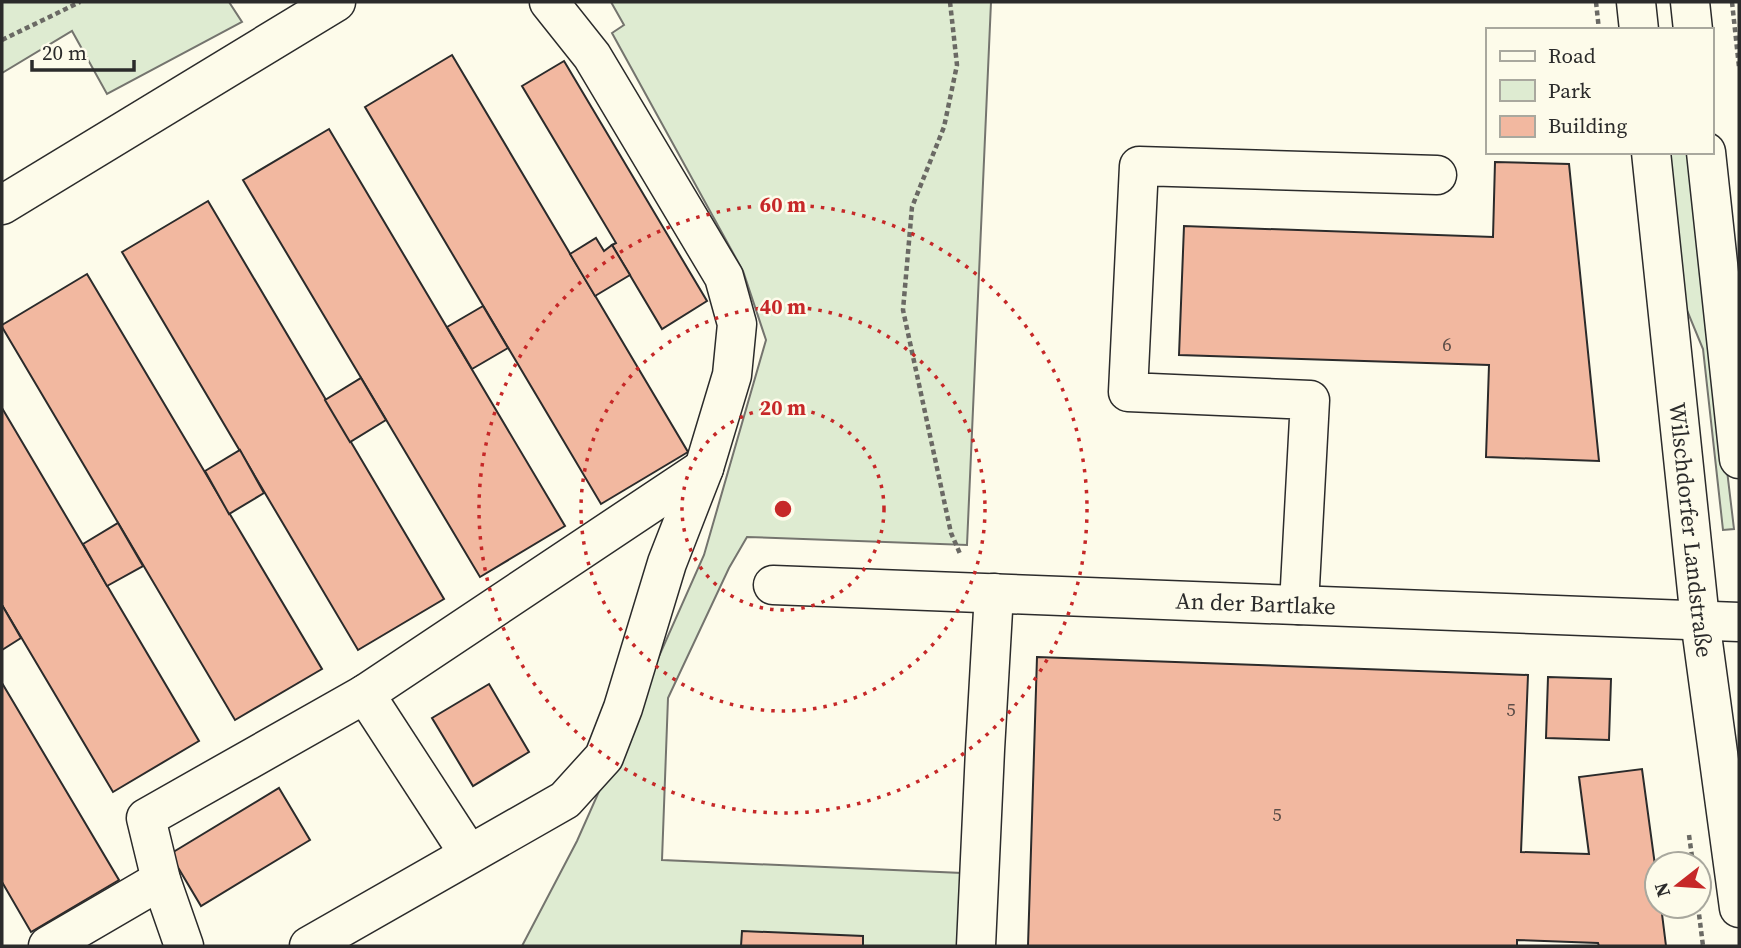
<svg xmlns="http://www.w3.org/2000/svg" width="1741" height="948" font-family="'Source Serif 4',serif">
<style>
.green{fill:#deebd1;stroke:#74746e;stroke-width:2}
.building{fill:#f2b8a0;stroke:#2b2b2b;stroke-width:2}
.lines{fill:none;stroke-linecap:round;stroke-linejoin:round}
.minor-casing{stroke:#2b2b2b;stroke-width:41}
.major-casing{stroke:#2b2b2b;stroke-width:41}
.path{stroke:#6a6964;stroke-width:4.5;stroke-dasharray:5 3.5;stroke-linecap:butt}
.minor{stroke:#fdfbea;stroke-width:38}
.major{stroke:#fdfbea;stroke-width:38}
.ring{fill:none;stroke:#c62828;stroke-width:3.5;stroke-dasharray:3.5 7}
.labels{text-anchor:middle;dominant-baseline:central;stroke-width:5;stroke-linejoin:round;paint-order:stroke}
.number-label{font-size:19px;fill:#5d4e48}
.street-label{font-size:23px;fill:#2b2b2b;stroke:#fdfbea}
.centre{fill:#c62828;stroke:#fdfbea;stroke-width:3.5}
.ring-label{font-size:21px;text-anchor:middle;font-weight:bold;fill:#c62828;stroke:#fdfbea;stroke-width:5;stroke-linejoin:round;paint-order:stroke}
</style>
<rect width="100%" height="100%" fill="#fdfbea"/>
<!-- green -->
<g class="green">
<path d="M2 2H229L242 22 107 94 72 31 2 73Z"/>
<path d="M611 2H991L967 545 747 537 729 568 668 698 662 860 962 873 960 946H522L577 841 704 555 766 340 743 271 612 33 624 25Z"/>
<path d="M1669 152H1689L1734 529 1723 530 1703 349 1686 308Z"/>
</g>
<!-- building -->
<g class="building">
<path d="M452 55 688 452 601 504 365 107Z"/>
<path d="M564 61 707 301 662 329 612 245 616 243 522 86Z"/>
<path d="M329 129 565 526 480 577 243 180Z"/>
<path d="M1495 162 1569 164 1599 461 1486 457 1489 365 1179 355 1184 226 1493 237Z"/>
<path d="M208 201 444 599 358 650 122 252Z"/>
<path d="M596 238 604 251 612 245 630 275 595 296 570 254Z"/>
<path d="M87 274 322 669 235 720 2 327V325Z"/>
<path d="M483 306 508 348 472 369 447 327Z"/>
<path d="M361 378 386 420 350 442 325 400Z"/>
<path d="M2 408 199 741 113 792 2 605Z"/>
<path d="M240 450 264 493 229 514 205 471Z"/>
<path d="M118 523 143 566 107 586 83 544Z"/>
<path d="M2 605 21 638 2 650Z"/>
<path d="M1037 657 1528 675 1521 852 1589 854 1579 777 1642 769 1657 880V906H1661L1666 946H1599L1598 943 1517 940V946H1028Z"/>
<path d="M1548 677 1611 679 1609 740 1546 738Z"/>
<path d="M2 683 119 880 31 932 2 882Z"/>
<path d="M489 684 529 752 473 786 432 718Z"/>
<path d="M279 788 310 840 201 906 170 854Z"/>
<path d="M742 931 863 936V946H741Z"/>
</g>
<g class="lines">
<!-- minor casing -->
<g class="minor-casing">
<g id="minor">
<path d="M2 205 336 2"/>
<path id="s1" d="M773 585 1739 622"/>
<path d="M1299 605 1310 400 1128 392 1139 166 1437 175"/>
<path d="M365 694 469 854"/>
<path d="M48 946 161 880"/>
<path d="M184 946 161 880 146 818 365 694 704 468"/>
<path d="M309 946 565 800 604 757 623 708 667 563 704 468 732 375 737 324 724 277 592 56 549 2"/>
<path d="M976 946 985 750 994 593"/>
</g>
</g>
<!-- major casing -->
<g class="major-casing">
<g id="major">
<path d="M1636 2 1639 30"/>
<path d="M1690 2 1693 30"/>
<path id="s2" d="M1651 152 1700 620 1739 908"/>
<path d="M1706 152 1739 459"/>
</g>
</g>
<!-- path -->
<g class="path">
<path d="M950 2 957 65 944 127 912 207 903 310 951 533 961 556"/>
<path d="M1596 2 1599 30"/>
<path d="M1732 2 1739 67"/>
<path d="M2 40 80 2"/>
<path d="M1689 835 1693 864"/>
<path d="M1698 906 1703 946"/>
</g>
<!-- minor -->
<use href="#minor" class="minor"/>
<!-- major -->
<use href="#major" class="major"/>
</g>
<!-- distance rings -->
<g class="ring">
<circle cx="783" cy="509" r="101"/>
<circle cx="783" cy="509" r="202"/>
<circle cx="783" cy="509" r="304"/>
</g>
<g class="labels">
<!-- number labels -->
<g class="number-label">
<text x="1447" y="344">6</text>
<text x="1511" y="709">5</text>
<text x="1277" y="814">5</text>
</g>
<!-- street labels -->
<g class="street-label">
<text stroke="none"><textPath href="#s2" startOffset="380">Wilschdorfer Landstraße</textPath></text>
<text stroke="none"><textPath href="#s1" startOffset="483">An der Bartlake</textPath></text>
</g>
</g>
<circle cx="783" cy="509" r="10" class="centre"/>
<g class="ring-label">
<text x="783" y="212">60 m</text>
<text x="783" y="314">40 m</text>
<text x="783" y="415">20 m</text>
</g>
<!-- border -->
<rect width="1741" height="948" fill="none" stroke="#2b2b2b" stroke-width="7"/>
<!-- legend -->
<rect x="1486" y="28" width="228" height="126" fill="#fdfbea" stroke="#a9a89e" stroke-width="2"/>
<rect x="1500" y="51" width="35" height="10" fill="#fdfbea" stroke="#a9a89e" stroke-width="2"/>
<text x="1548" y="63" font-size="21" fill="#2b2b2b">Road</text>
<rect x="1500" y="80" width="35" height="21" fill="#deebd1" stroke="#a9a89e" stroke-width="2"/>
<text x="1548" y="98" font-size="21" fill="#2b2b2b">Park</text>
<rect x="1500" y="116" width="35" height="21" fill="#f2b8a0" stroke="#a9a89e" stroke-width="2"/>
<text x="1548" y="133" font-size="21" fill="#2b2b2b">Building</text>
<!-- north arrow -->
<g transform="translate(1678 885) rotate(253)"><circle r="33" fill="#fdfbea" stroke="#a9a89e" stroke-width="2"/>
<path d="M0-5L12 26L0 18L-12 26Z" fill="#c62828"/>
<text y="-10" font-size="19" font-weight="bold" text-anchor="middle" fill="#2b2b2b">N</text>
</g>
<!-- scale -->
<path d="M32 60v10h102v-10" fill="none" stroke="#2b2b2b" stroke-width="3.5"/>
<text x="42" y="60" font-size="21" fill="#2b2b2b" stroke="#fdfbea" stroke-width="5" paint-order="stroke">20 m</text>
</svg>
